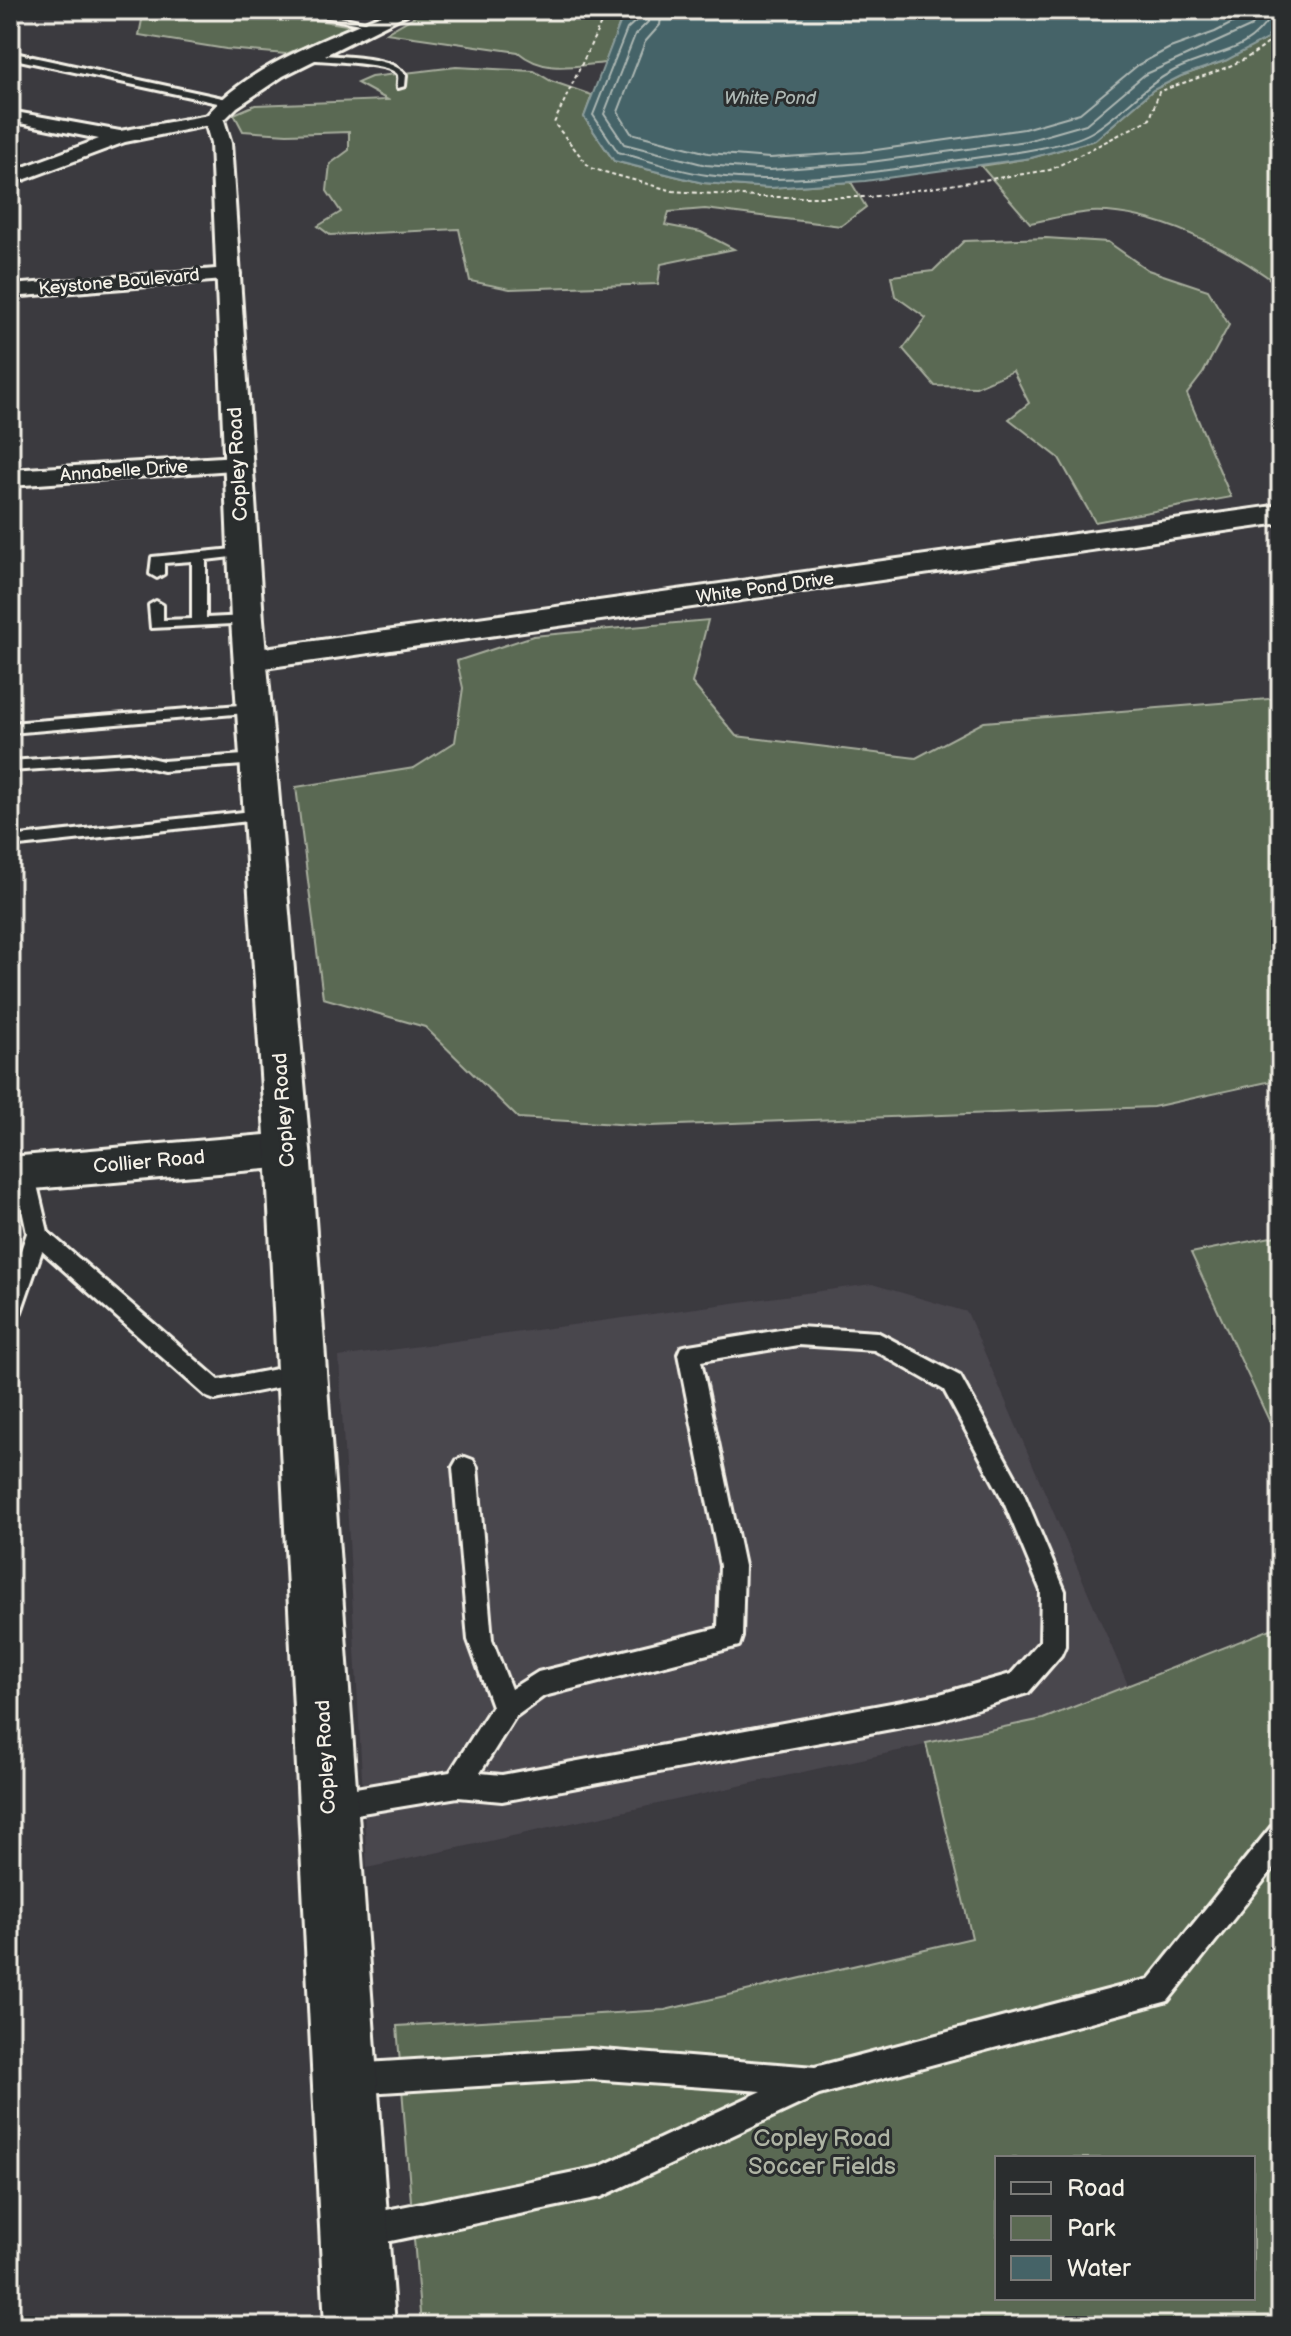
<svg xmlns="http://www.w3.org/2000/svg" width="1291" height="2336" font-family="'Balsamiq Sans',sans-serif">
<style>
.built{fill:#4a464e}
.green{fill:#5a6952;stroke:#a7ad9d;stroke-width:2;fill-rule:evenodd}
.water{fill:#456367;stroke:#8b9c9b;stroke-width:2}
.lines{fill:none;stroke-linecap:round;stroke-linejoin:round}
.shore{stroke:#aeb8b4;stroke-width:2}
.service-casing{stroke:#f4f1e8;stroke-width:6}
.minor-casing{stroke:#f4f1e8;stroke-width:6}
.tertiary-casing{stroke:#f4f1e8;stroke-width:6}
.secondary-casing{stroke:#f4f1e8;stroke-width:6}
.path{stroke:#f4f1e8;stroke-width:2;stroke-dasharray:4 3;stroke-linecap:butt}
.service{fill:#2a2d2e;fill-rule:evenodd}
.minor{fill:#2a2d2e;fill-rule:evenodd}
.tertiary{fill:#2a2d2e;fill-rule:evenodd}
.secondary{fill:#2a2d2e;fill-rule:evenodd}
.labels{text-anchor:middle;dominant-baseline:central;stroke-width:6;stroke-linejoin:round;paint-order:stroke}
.far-water-label{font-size:18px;font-style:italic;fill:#aeb8b4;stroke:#2a2d2e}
.far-street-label{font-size:18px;fill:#f4f1e8;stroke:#2a2d2e}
.street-label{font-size:20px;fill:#f4f1e8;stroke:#2a2d2e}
.near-park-label{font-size:24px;fill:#afb4a4;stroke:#2a2d2e}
</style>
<rect width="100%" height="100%" fill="#3b3a3f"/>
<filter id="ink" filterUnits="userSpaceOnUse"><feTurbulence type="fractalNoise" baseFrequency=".0125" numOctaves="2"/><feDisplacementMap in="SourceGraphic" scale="16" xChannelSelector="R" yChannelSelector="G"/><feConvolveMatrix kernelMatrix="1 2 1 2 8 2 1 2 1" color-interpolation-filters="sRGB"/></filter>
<g filter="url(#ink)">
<!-- built -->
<path class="built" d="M872 1284 967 1312 1128 1685 1043 1719 367 1868 339 1357Z"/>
<!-- green -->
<g class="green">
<path d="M144 10H317L298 17 352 26 286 54 226 49 139 35Z"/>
<path d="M426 10H636L620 23 605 63C573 66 544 74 518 52L386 33Z"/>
<path d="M1277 10H1281V287C1232 249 1153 209 1090 212 1070 214 1049 219 1030 223L981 166 1031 158 1095 140 1153 90 1181 76 1227 60 1279 17Z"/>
<path d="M456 67 534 71 551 81 592 95 584 117 614 161 703 183 770 188 851 182 866 207 841 226 705 209 669 212 665 225 701 232 734 249 661 264 658 284 510 289 470 281 459 229 330 235 318 226 341 212 327 191 330 164 349 150V132L287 134 243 131 234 114 255 105 388 100 357 83 371 77Z"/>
<path d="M1046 238 1108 242 1148 270 1208 290 1229 325 1203 373 1187 394 1231 497 1095 522 1059 458 1009 419 1029 403 1013 371 976 387 935 386 903 349 926 318 895 296 891 276 933 271 964 241Z"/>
<path d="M708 620 692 683 736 736 916 758 984 722 1281 698V1079L1153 1107 651 1126 518 1118 425 1027 323 998 296 787 414 768 455 742 463 688 457 661 533 636Z"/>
<path d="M1281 1235V1446L1191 1253Z"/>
<path d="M1281 1625V2326H421L397 2026 665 2010 972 1938 926 1743 1043 1719ZM997 2158H1253V2298H997Z"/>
</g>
<!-- water -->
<path class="water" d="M636 10H1277L1279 16 1267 39 1227 60 1181 76 1153 90 1095 140 1031 158 865 181 770 188 703 183 614 161 584 117 620 23Z"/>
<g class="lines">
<!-- shore -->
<g class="shore">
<path d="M640 10 639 18 627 29 593 115 618 152C647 160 677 171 707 175 795 187 886 170 974 158 1004 154 1067 147 1092 132 1122 114 1143 86 1175 70 1214 50 1246 57 1272 14L1281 11"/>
<path d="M650 10 648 22 635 35 604 114 624 144 706 165 770 170 863 163 1027 141 1086 124 1144 75 1252 26 1262 10"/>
<path d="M662 10 660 25 645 42 618 112 631 133 708 153 770 158 862 152 1024 129 1080 113 1138 65 1170 48 1215 32 1244 17 1248 10"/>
</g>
<!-- service casing -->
<g class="service-casing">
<g id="service">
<path d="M288 10H305L379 25 375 27Z"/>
<path d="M10 52 227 99 231 102 227 105 10 58Z"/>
<path d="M306 54C332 57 390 54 406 75L405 86 398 88C397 84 399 79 398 75 393 62 318 61 303 59Z"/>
<path d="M243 548 248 549V555L206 560V618L247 616 254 620 252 623 151 628 149 605 156 601 163 605V620L192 619V561L164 563V574L157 578 150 574 152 557Z"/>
<path d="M253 704 258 706V712L10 733V723Z"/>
<path d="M129 753 163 761 257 754 265 759 257 764 163 771 129 763 10 771V761Z"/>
<path d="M262 810 268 811V819L10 847V837Z"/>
<path d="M24 1164 31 1166 34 1172 48 1232 219 1380 302 1364 310 1367 313 1374 310 1381 215 1400 207 1397 42 1251 21 1312 18 1318 10 1321V1282L27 1233 14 1172 17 1166Z"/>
<path d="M798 1327 877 1332 960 1376 1021 1487 1065 1591V1646L1061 1655 1028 1693 940 1720 502 1801 458 1797 332 1818 323 1814 319 1805 323 1796 332 1792 450 1772 492 1706 468 1640 453 1467 457 1460 465 1457 473 1460 477 1467 492 1640 511 1689 538 1672 718 1628 720 1566 678 1354 681 1347 689 1345ZM798 1345 874 1350 944 1390 1003 1500 1041 1591 1040 1641 1011 1674 940 1694 502 1775 480 1773 515 1717 544 1696 739 1646 742 1637 744 1566 701 1361Z"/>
<path d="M1281 1823V1859L1168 2001 819 2095 601 2197 362 2247 351 2242 346 2231 351 2220 362 2215 599 2167 762 2091 590 2079 350 2094 340 2089 335 2079 340 2069 350 2064 590 2049 815 2067 1149 1979 1271 1827Z"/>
</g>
</g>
<!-- minor casing -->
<g class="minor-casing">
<g id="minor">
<path d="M10 111 120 131 214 114 223 119 214 124 125 142 10 185V172L99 139 10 121Z"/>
<path d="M229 268 237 269 240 274 237 279 10 297V285Z"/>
<path d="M238 456 247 459 251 464 247 469 10 486V470Z"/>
</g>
</g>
<!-- tertiary casing -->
<g class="tertiary-casing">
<g id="tertiary">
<path d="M1281 505V523L250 670 239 667 234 660 239 653 250 650Z"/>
<path d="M288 1133 303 1138 310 1150 303 1162 288 1167 10 1191V1157Z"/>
</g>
</g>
<!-- secondary casing -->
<g class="secondary-casing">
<path id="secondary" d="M392 10H415L283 76 237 107 224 120 231 143 263 620 310 1150 395 2326H325L266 1150 231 620 211 143 204 119C244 66 333 37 392 10Z"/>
</g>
<!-- path -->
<path class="path" d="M616 10 601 23 554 123 590 168 673 191 755 197H870L1050 170 1150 119 1159 92C1200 75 1252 66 1281 30"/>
<!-- service -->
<use href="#service" class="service"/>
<!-- minor -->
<use href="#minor" class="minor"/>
<!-- tertiary -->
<use href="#tertiary" class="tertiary"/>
<!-- secondary -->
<use href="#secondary" class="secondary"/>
</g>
</g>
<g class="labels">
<!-- far-water labels -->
<g class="far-water-label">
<text x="770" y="98">White Pond</text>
</g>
<!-- far-street labels -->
<g class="far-street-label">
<text transform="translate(119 282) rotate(-5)">Keystone Boulevard</text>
<text transform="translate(124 471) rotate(-4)">Annabelle Drive</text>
<text transform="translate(765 588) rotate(-8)">White Pond Drive</text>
</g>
<!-- street labels -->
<g class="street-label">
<text transform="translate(238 464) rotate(-93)">Copley Road</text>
<text transform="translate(284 1110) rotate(-94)">Copley Road</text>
<text transform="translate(149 1162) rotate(-5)">Collier Road</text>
<text transform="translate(326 1757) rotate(-93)">Copley Road</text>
</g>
<!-- near-park labels -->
<g class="near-park-label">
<text x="822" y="2138">Copley Road<tspan x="822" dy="28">Soccer Fields</tspan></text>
</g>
</g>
<!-- margin -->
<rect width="1291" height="2336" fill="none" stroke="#2a2d2e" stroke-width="40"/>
<rect x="20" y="20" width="1251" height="2296" fill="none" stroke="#f4f1e8" stroke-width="3" filter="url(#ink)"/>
<!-- legend -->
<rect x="995" y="2156" width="260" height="144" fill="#2a2d2e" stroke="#7b7b78" stroke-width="2"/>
<rect x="1011" y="2182" width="40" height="12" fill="#2a2d2e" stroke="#7b7b78" stroke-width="2"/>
<text x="1067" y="2196" font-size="24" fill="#f4f1e8">Road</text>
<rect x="1011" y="2216" width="40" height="24" fill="#5a6952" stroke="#7b7b78" stroke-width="2"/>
<text x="1067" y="2236" font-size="24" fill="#f4f1e8">Park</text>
<rect x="1011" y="2256" width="40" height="24" fill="#456367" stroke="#7b7b78" stroke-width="2"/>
<text x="1067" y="2276" font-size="24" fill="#f4f1e8">Water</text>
</svg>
